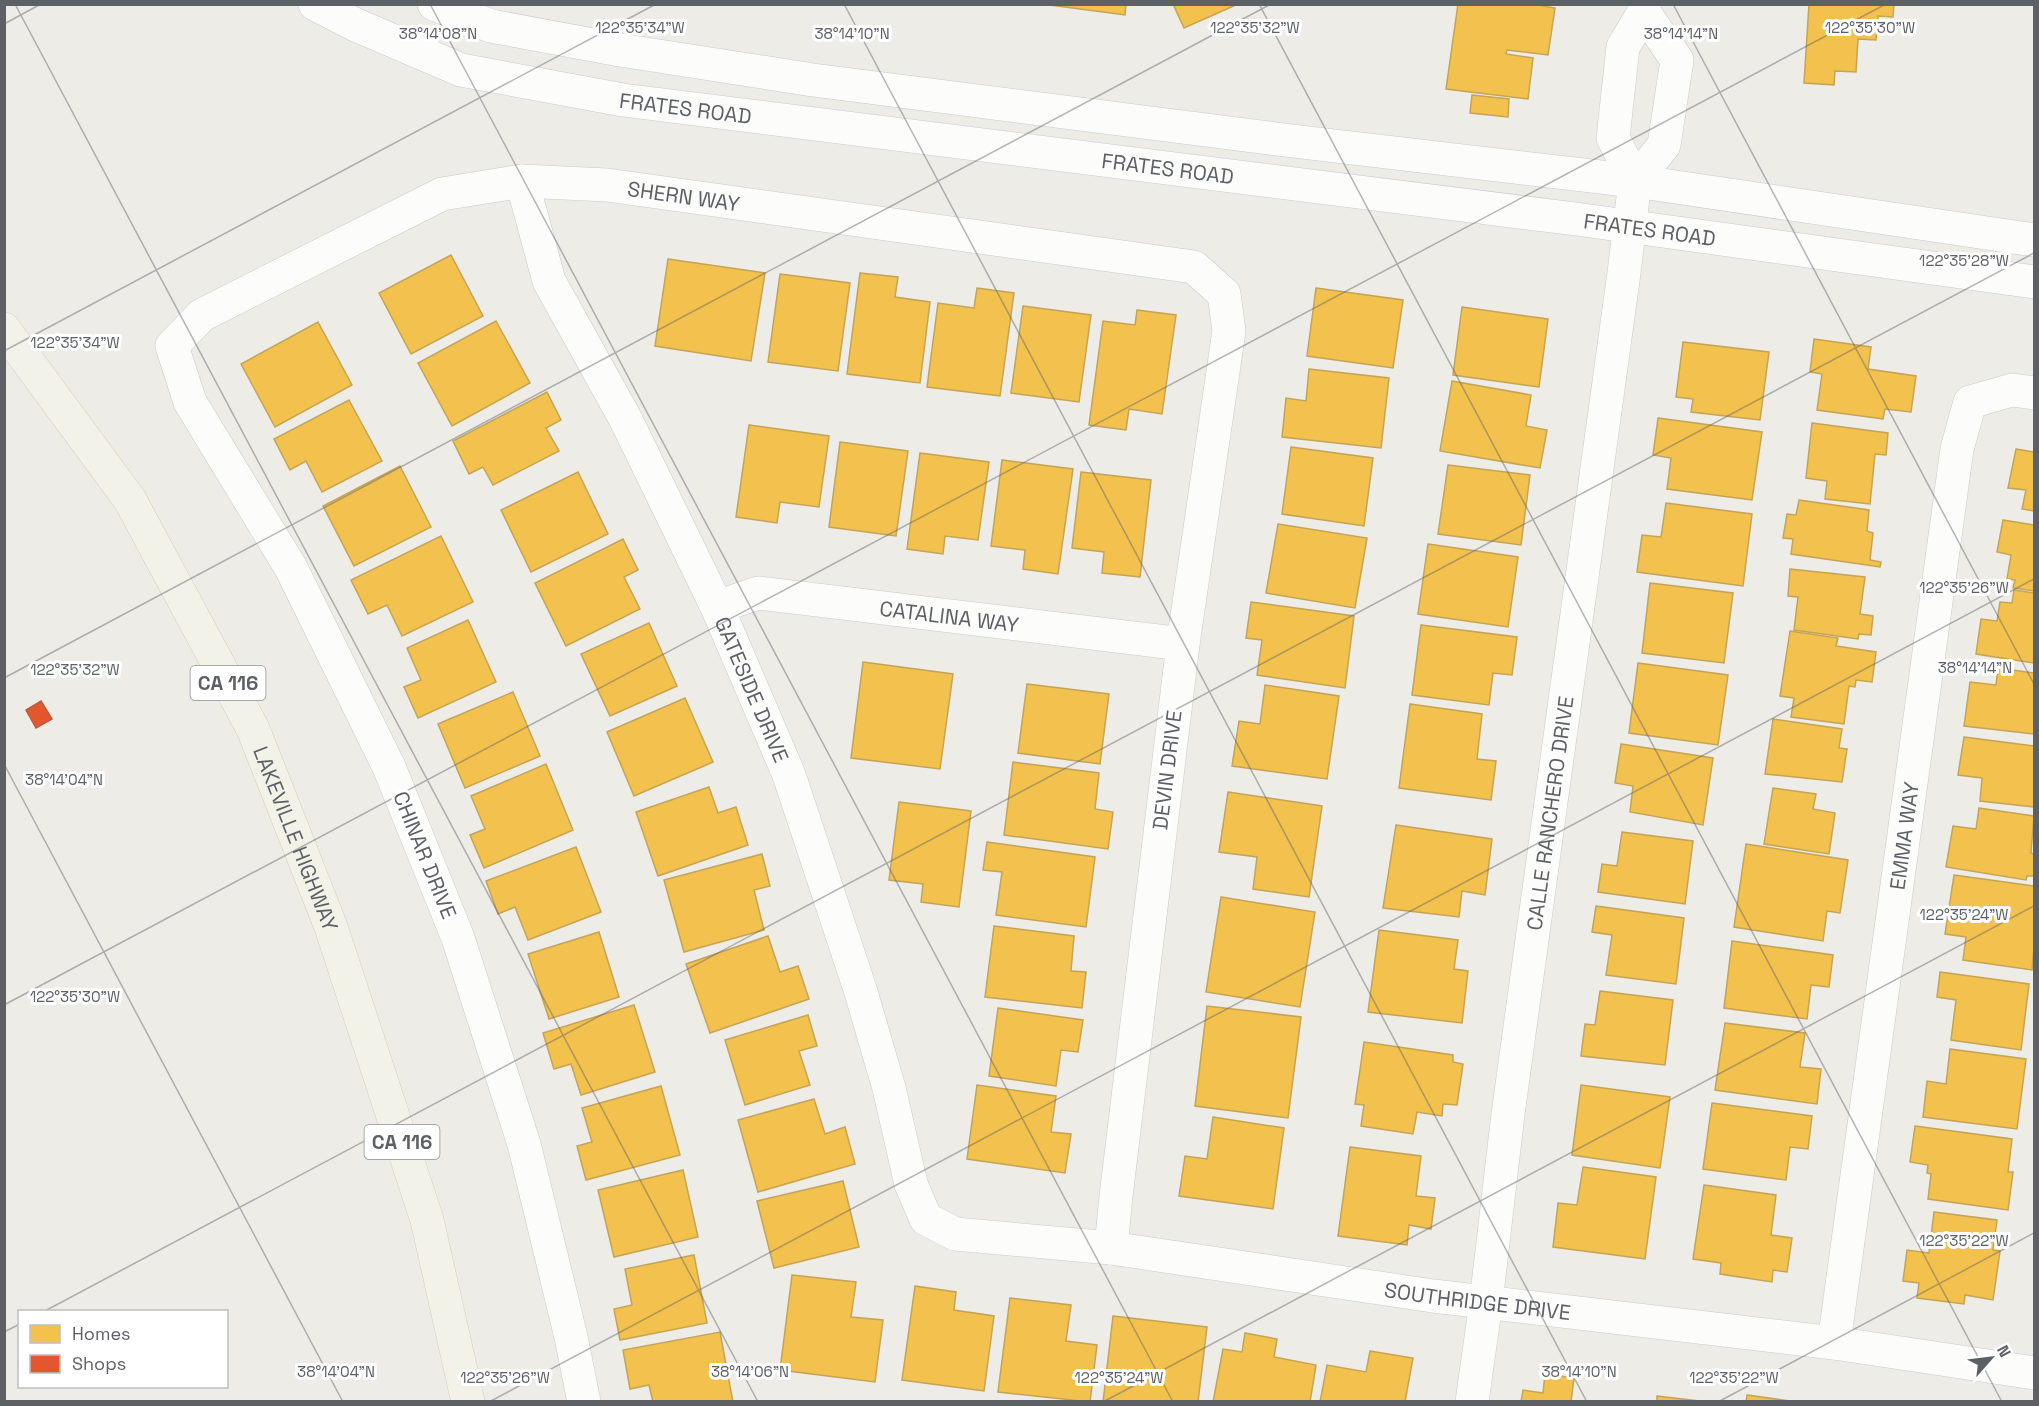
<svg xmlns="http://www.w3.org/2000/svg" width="2039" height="1406" font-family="'Space Grotesk',sans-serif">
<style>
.homes{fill:#f2c14e;stroke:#c5a455;stroke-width:1.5}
.shops{fill:#e4572e;stroke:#bc5a3e;stroke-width:1.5}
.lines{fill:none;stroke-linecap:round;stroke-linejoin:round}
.minor-casing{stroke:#cacac9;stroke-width:34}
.tertiary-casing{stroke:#cacac9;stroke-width:34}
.primary-casing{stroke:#d4ceb6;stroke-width:34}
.minor{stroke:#fcfcfb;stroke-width:33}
.tertiary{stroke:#fcfcfb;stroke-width:33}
.primary{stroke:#f3f2e8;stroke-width:33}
.ticks{fill:none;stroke:#5d6065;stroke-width:1.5;stroke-opacity:0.45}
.labels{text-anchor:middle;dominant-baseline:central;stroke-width:6;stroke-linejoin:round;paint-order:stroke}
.shield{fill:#fff;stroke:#8e9093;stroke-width:1.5}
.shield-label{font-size:20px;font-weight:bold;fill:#5d6065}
.street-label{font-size:21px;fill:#5d6065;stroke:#fff}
.ticks-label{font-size:15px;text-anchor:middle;fill:#5d6065;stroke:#fff;stroke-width:6;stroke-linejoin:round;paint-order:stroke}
</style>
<rect width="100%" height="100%" fill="#edece7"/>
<!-- homes -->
<g class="homes">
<path d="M1042 4H1126L1125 15Z"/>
<path d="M1173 4H1238L1184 28Z"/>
<path d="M1458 4H1532L1555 8 1548 55 1507 50 1506 54 1533 58 1528 99 1446 89Z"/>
<path d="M1809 4H1894L1893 17 1878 16 1876 40 1858 39 1856 72 1835 71 1834 85 1804 83Z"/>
<path d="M1472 95 1509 99 1508 117 1470 113Z"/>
<path d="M451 255 483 316 411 354 379 293Z"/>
<path d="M668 259 765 273 751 361 655 346Z"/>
<path d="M860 273 898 277 895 297 930 302 920 383 847 374Z"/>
<path d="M780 274 850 283 838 371 768 362Z"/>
<path d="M977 288 1014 293 1000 396 927 387 938 303 974 308Z"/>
<path d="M1316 288 1403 300 1393 368 1307 356Z"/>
<path d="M1023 306 1091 315 1079 402 1011 393Z"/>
<path d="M1462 307 1548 319 1539 387 1453 375Z"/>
<path d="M1137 310 1176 315 1162 414 1129 409 1126 430 1089 425 1103 321 1135 325Z"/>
<path d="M496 321 530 383 452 426 418 363Z"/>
<path d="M318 322 352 385 275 427 241 364Z"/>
<path d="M1814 339 1871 347 1868 369 1916 376 1911 412 1885 409 1883 419 1817 410 1822 374 1810 372Z"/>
<path d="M1683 342 1769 352 1760 420 1691 412 1693 399 1676 397Z"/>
<path d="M1309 369 1389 378 1381 448 1282 437 1286 398 1306 401Z"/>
<path d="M1452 381 1531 395 1526 426 1547 430 1540 468 1440 451Z"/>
<path d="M547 392 561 420 546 428 559 451 493 485 483 467 469 474 453 441Z"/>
<path d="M349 400 382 461 322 492 306 461 290 470 274 439Z"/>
<path d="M1658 418 1762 432 1752 500 1667 489 1671 458 1653 455Z"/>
<path d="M1812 423 1888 433 1886 455 1875 454 1870 504 1825 499 1827 481 1806 478Z"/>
<path d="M749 425 829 436 819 507 780 502 777 523 736 517Z"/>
<path d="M840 442 908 451 896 536 829 527Z"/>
<path d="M1291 447 1373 458 1364 526 1282 514Z"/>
<path d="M2016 449 2034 452V511L2022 509 2026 490 2008 488Z"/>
<path d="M920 453 989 462 978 540 945 536 943 554 907 549Z"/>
<path d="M1002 460 1073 469 1058 574 1023 569 1025 550 991 546Z"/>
<path d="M1448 465 1530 475 1521 545 1438 534Z"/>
<path d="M400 466 431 527 354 566 323 506Z"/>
<path d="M578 472 608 534 531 572 501 510Z"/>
<path d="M1081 472 1151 480 1140 577 1102 573 1104 552 1072 548Z"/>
<path d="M1799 500 1869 510 1867 531 1873 533 1870 560 1881 562 1880 567 1791 554 1793 539 1783 538 1787 514 1796 515Z"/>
<path d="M1666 503 1752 514 1743 586 1637 572 1642 535 1661 537Z"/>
<path d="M2003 520 2034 525V591L2013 588 2015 580 2007 579 2011 555 1997 552Z"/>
<path d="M1278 524 1367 538 1355 608 1266 593Z"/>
<path d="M441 536 473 602 402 636 387 605 368 614 351 580Z"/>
<path d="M623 539 638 570 624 577 640 609 566 646 535 583Z"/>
<path d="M1428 544 1518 557 1508 627 1418 614Z"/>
<path d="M1790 569 1865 577 1860 614 1873 616 1871 635 1859 634 1858 639 1794 630 1798 597 1788 596Z"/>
<path d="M1650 583 1733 593 1724 663 1642 653Z"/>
<path d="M2014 590 2034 593V663L1976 654 1981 619 1997 621 2000 602 2012 603Z"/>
<path d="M1251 602 1354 616 1345 688 1257 675 1262 640 1246 638Z"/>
<path d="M468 620 496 682 418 718 404 687 421 680 407 648Z"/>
<path d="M649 623 677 686 610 716 581 654Z"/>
<path d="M1421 625 1517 637 1512 675 1493 673 1489 705 1412 695Z"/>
<path d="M1790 631 1838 638 1836 646 1876 652 1872 682 1856 680 1855 687 1849 686 1844 724 1791 717 1794 698 1780 696Z"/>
<path d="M863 662 953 674 940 769 851 758Z"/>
<path d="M1638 663 1728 675 1718 745 1629 733Z"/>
<path d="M1998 668 2034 673V734L1964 726 1970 682 1996 685Z"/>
<path d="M1027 684 1109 694 1100 764 1018 753Z"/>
<path d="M1265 685 1339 696 1327 779 1232 766 1239 721 1260 724Z"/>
<path d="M513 692 540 756 465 788 438 724Z"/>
<path d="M685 698 713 762 634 796 607 732Z"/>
<path d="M1410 704 1482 714 1477 759 1496 761 1491 800 1399 788Z"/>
<path d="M1773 719 1842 729 1839 748 1847 749 1842 782 1765 774Z"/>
<path d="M1964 737 2034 746V807L1980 801 1982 778 1958 775Z"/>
<path d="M1621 744 1713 758 1703 825 1630 812 1633 786 1615 783Z"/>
<path d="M1013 762 1099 773 1095 809 1113 812 1108 849 1004 835Z"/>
<path d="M546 764 573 830 484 868 470 835 485 829 471 796Z"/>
<path d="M709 787 718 813 736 807 748 845 658 876 636 812Z"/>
<path d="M1773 788 1816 794 1813 809 1835 813 1829 854 1764 844Z"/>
<path d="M1228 792 1322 806 1309 897 1253 889 1257 857 1219 852Z"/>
<path d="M899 802 971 811 959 907 921 902 923 884 889 880Z"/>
<path d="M1979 808 2034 816 2031 853 2034 854V876H2027L2026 880 1946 867 1953 826 1976 829Z"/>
<path d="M1396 825 1492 839 1485 895 1462 891 1459 917 1383 908Z"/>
<path d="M1622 832 1693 841 1685 904 1598 892 1602 864 1617 866Z"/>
<path d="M987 842 1095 857 1086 927 996 915 1002 872 983 870Z"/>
<path d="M1746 844 1848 860 1840 913 1827 911 1823 941 1734 927Z"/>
<path d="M576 847 601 912 528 940 515 907 498 914 486 881Z"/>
<path d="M762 854 770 886 754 890 764 930 684 952 664 880Z"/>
<path d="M1954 875 2034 886V948L2032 970 1963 960 1966 937 1945 934Z"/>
<path d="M1221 897 1315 912 1300 1007 1206 992Z"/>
<path d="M1596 906 1684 918 1676 984 1606 975 1612 935 1592 932Z"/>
<path d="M994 926 1074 936 1071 971 1086 972 1082 1008 985 997Z"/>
<path d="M1379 930 1458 940 1454 969 1468 971 1462 1023 1368 1012Z"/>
<path d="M599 932 619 997 549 1019 528 954Z"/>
<path d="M768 936 780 972 798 966 809 999 710 1033 686 964Z"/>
<path d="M1732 941 1833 955 1829 987 1811 985 1807 1019 1724 1008Z"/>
<path d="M1940 972 2029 984 2021 1050 1951 1040 1956 1000 1937 997Z"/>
<path d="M1600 991 1673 1000 1665 1065 1581 1056 1585 1024 1595 1025Z"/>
<path d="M634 1005 655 1072 581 1095 571 1064 554 1069 543 1033Z"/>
<path d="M1207 1006 1301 1017 1288 1118 1195 1106Z"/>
<path d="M998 1008 1083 1020 1078 1052 1061 1050 1056 1086 989 1076Z"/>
<path d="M808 1015 817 1046 799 1051 810 1085 745 1105 725 1040Z"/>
<path d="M1725 1023 1805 1033 1800 1067 1821 1069 1817 1104 1715 1090Z"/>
<path d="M1364 1042 1453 1055V1062L1463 1064 1457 1105 1443 1104 1442 1116 1417 1112 1413 1134 1361 1126 1364 1105 1355 1104Z"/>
<path d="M1950 1049 2026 1059 2017 1129 1923 1117 1927 1081 1946 1084Z"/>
<path d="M977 1085 1056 1096 1051 1132 1071 1134 1065 1173 967 1159Z"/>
<path d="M1581 1085 1670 1097 1660 1168 1572 1155Z"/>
<path d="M661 1086 680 1155 586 1180 577 1146 592 1142 582 1108Z"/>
<path d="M814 1099 825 1134 845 1127 855 1164 758 1192 738 1120Z"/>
<path d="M1712 1103 1812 1116 1808 1149 1790 1147 1786 1180 1703 1169Z"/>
<path d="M1213 1117 1284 1128 1273 1209 1179 1196 1185 1156 1207 1159Z"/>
<path d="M1915 1126 2012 1139 2008 1172H2013L2008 1210 1928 1199 1931 1174 1927 1173 1928 1165 1910 1162Z"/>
<path d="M1350 1147 1421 1156 1416 1196 1435 1198 1431 1229 1409 1225 1407 1245 1338 1236Z"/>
<path d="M1583 1167 1656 1177 1645 1259 1553 1247 1558 1203 1577 1205Z"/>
<path d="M683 1170 698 1237 614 1257 598 1190Z"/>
<path d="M843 1181 859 1247 774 1268 757 1201Z"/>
<path d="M1704 1185 1776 1195 1771 1235 1792 1238 1787 1272 1773 1270 1772 1282 1720 1274 1721 1263 1693 1259Z"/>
<path d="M1934 1212 1997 1220 1993 1250 2000 1251 1993 1300 1965 1295 1964 1304 1917 1298 1919 1283 1903 1281 1907 1250 1929 1253Z"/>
<path d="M694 1255 707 1323 620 1340 614 1309 632 1305 625 1269Z"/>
<path d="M792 1275 856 1282 851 1317 883 1320 875 1382 780 1370Z"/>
<path d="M915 1286 956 1292 954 1310 994 1316 984 1391 902 1380Z"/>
<path d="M1010 1298 1071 1305 1066 1341 1097 1345 1090 1402 998 1392Z"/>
<path d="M1113 1316 1207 1327 1198 1402H1103Z"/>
<path d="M720 1332 733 1402H653L649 1385 630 1389 623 1350Z"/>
<path d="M1245 1333 1277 1339 1274 1357 1316 1365 1310 1402H1213L1223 1349 1242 1352Z"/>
<path d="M1370 1351 1413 1358 1405 1402H1320L1327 1365 1366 1372Z"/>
<path d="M1545 1374 1574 1378 1571 1402H1521L1523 1390 1543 1393Z"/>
<path d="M1747 1395 1797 1402H1746Z"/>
<path d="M1657 1396 1708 1402H1657Z"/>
</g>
<!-- shops -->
<path class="shops" d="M41 701 52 719 36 728 26 710Z"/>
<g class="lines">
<!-- minor casing -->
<g class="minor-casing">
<g id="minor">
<path id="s1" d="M522 181 549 281 626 420 717 607 789 775 860 989 889 1088 911 1184 926 1219 955 1234 1111 1248 1433 1296 1834 1343 2034 1373"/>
<path d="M1635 181 1613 138 1623 47 1644 12V4"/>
<path id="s2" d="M717 607 758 593 1183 644"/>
<path id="s3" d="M1834 1343 1957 449 1970 402 2012 390 2034 393"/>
<path id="s4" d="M584 1402 571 1337 524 1144 458 938 389 767 291 568 190 402 172 346 202 315 442 194 522 181 607 185 1194 267 1224 294 1229 331 1183 644 1116 1196 1111 1248"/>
<path id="s5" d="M1472 1402 1486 1302 1508 1114 1624 273 1635 181 1664 145 1677 60 1644 12"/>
</g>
</g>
<!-- tertiary casing -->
<g class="tertiary-casing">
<g id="tertiary">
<path id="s6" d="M315 4 356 25 461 70 623 100 1576 219 2034 282"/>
<path d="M434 4 491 26 620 50 813 80 1284 140 1635 181 2034 240"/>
</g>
</g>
<!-- primary casing -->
<g class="primary-casing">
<g id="primary">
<path id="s7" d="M4 329 130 500 253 729 331 927 427 1220 468 1402"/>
</g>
</g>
<!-- minor -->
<use href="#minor" class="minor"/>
<!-- tertiary -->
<use href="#tertiary" class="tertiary"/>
<!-- primary -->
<use href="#primary" class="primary"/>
</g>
<!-- ticks -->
<path class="ticks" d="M15 4 758 1402M430 4 1173 1402M844 4 1587 1402M1259 4 2002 1402M1673 4 2034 684M4 24 41 4M4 351 656 4M4 678 1271 4M4 764 343 1402M4 1005 1886 4M43 1312 2034 253M4 1332 20 1324M489 1402 2034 579M1103 1402 2034 906M1718 1402 2034 1233"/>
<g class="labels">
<!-- shield labels -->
<g class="shield">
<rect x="190.5" y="666" width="75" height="34" rx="4.5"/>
<rect x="364.5" y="1125" width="75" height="34" rx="4.5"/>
</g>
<g class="shield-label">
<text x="228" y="683">CA 116</text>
<text x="402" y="1142">CA 116</text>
</g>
<!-- street labels -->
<g class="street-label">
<text stroke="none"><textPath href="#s6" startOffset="388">FRATES ROAD</textPath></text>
<text stroke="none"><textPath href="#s6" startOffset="874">FRATES ROAD</textPath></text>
<text stroke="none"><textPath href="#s4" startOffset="1696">SHERN WAY</textPath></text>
<text stroke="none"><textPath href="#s6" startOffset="1360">FRATES ROAD</textPath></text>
<text stroke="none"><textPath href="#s2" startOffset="236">CATALINA WAY</textPath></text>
<text stroke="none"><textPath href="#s1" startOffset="560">GATESIDE DRIVE</textPath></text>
<text transform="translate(1167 770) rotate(-83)">DEVIN DRIVE</text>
<text stroke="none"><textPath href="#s5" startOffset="594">CALLE RANCHERO DRIVE</textPath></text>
<text stroke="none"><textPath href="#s3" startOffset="512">EMMA WAY</textPath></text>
<text stroke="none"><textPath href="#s7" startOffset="590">LAKEVILLE HIGHWAY</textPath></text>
<text transform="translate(425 855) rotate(68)">CHINAR DRIVE</text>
<text stroke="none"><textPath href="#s1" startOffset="1678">SOUTHRIDGE DRIVE</textPath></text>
</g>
</g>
<g class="ticks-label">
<text x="640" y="33">122°35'34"W</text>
<text x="1255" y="33">122°35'32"W</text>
<text x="1870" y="33">122°35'30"W</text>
<text x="438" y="39">38°14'08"N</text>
<text x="852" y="39">38°14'10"N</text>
<text x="1681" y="39">38°14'14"N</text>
<text x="1964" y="266">122°35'28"W</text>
<text x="75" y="348">122°35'34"W</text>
<text x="1964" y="593">122°35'26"W</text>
<text x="1975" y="673">38°14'14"N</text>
<text x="75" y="675">122°35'32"W</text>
<text x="64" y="785">38°14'04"N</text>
<text x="1964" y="920">122°35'24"W</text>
<text x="75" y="1002">122°35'30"W</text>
<text x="1964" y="1246">122°35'22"W</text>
<text x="336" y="1377">38°14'04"N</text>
<text x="750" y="1377">38°14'06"N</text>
<text x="1579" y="1377">38°14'10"N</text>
<text x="505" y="1383">122°35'26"W</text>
<text x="1119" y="1383">122°35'24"W</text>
<text x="1734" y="1383">122°35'22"W</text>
</g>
<!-- border -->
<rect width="2039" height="1406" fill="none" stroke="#5d6065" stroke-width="12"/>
<!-- legend -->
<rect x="18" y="1310" width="210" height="78" fill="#ffffff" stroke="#bebfc1" stroke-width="1.5"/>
<rect x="30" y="1325" width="30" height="18" fill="#f2c14e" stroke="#bebfc1" stroke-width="1.5"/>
<text x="72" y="1340" font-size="18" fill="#5d6065">Homes</text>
<rect x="30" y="1355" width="30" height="18" fill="#e4572e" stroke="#bebfc1" stroke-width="1.5"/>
<text x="72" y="1370" font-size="18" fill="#5d6065">Shops</text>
<!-- north arrow -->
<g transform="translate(1991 1358) rotate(62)" stroke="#ffffff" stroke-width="4.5" paint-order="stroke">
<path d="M0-4.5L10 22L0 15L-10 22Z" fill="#5d6065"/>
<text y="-9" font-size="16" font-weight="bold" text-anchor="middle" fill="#5d6065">N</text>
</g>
</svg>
